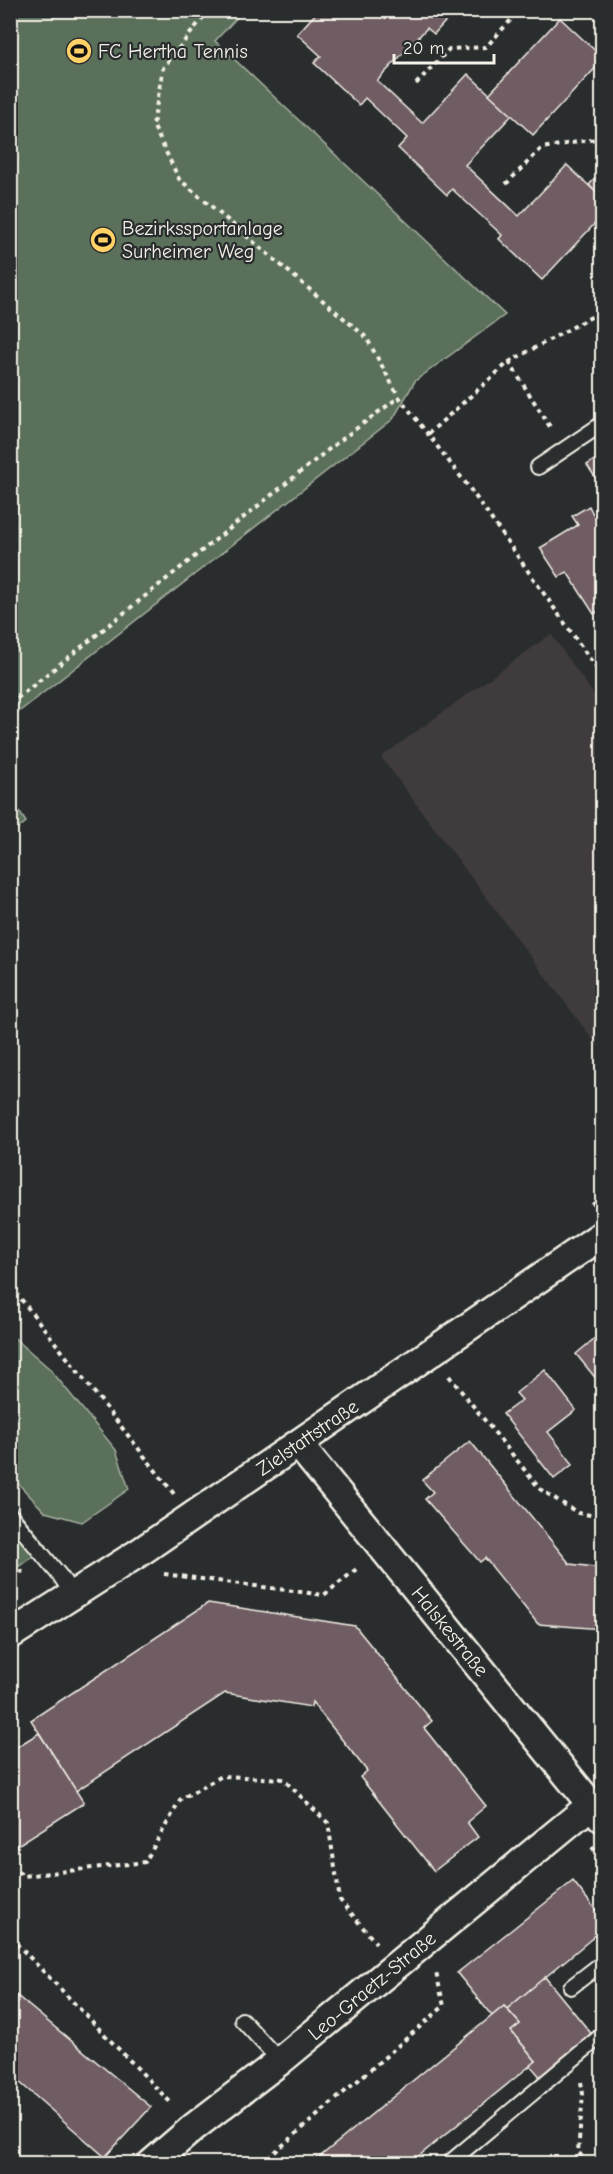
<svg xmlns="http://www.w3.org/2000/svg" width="613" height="2174" font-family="'Comic Neue',sans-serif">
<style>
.built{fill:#3f3b3e}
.green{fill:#5a6f5a;stroke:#a7b0a1;stroke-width:1.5}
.building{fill:#6f5d64;stroke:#f4f1e8;stroke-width:1.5}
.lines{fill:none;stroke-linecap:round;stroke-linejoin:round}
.service-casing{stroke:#f4f1e8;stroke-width:18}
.minor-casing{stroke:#f4f1e8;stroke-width:32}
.path{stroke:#f4f1e8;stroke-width:4;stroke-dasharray:4.5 4.5;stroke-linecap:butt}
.service{stroke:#2a2d2e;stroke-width:14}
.minor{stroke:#2a2d2e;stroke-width:27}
.labels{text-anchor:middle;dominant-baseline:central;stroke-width:4.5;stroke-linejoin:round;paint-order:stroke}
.poi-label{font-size:20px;fill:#f4f1e8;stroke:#2a2d2e;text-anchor:start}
.street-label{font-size:20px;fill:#f4f1e8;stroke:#2a2d2e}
</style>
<rect width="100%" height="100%" fill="#2a2d2e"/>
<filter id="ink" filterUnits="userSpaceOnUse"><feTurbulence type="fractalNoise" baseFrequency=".0167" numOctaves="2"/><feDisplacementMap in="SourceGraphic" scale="12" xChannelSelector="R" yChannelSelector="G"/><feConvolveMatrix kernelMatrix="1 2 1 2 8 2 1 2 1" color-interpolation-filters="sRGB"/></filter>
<g filter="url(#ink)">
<!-- built -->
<path class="built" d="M551 634 602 706V1052L381 757Z"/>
<!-- green -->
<g class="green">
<path d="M10 11H243L215 41 505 315 415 381 393 419 11 718Z"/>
<path d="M11 799 26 822 11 834H10Z"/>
<path d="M11 1335 50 1369 116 1450 129 1489 82 1522 45 1512 11 1476Z"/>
<path d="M10 1501 47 1546 11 1572H10Z"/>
</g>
<!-- building -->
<g class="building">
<path d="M319 10H452L454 12 434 34 427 28 377 81 422 123 468 74 512 115 465 165 519 216 567 165 602 198V216L542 280 499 239 502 235 452 189 447 195 398 148 407 138 365 98 359 105 314 63 321 56 297 34Z"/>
<path d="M560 18 602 57V61L533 135 489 94Z"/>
<path d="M602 171V198L589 185Z"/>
<path d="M602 455V480L599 483 587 465Z"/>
<path d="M589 506 593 514 602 508V609L594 614 567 572 559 577 540 548 578 525 572 516Z"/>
<path d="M602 1332V1386L576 1354Z"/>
<path d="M545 1370 576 1410 548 1432 573 1464 554 1479 503 1414 522 1400 516 1393Z"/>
<path d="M470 1441 570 1564 602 1568V1629L538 1624 485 1558 480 1562 425 1499 433 1492 422 1480Z"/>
<path d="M208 1603 355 1626 432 1721 424 1728 486 1806 467 1822 478 1837 434 1871 360 1777 367 1771 312 1702 311 1707 225 1693 76 1791 31 1720Z"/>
<path d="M39 1733 84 1803 10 1850V1751Z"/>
<path d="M573 1881 602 1918V1930L507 2009 504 2006 492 2016 457 1973Z"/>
<path d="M545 1977 594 2037 542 2079 530 2065 536 2061 511 2031 520 2024 507 2009Z"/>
<path d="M10 1990 151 2107 105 2157 10 2074Z"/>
<path d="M504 2006 520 2024 511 2031 536 2061 409 2164H311Z"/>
</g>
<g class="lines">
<!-- service casing -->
<g class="service-casing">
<g id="service">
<path d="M538 467 602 424"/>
<path d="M10 1515 61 1577 73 1595"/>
<path d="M571 1987 602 1963"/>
<path d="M242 2020 280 2061"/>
<path d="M448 2164 602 2035"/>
</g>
</g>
<!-- minor casing -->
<g class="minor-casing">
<g id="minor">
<path id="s1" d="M299 1445 602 1818"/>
<path id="s2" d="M10 1635 140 1552 602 1235"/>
<path id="s3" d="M151 2164 194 2127 280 2061 591 1805"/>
</g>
</g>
<!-- path -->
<g class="path">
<path d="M209 10 163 68 153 125 179 179 366 337 399 397 468 486 602 676"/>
<path d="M416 84 449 49 486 47 520 10"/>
<path d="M506 184 542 148 602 138"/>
<path d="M509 362 552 430"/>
<path d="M428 434 509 362 602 311"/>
<path d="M10 704 338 442 399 397"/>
<path d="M592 1205 602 1197"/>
<path d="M10 1285 174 1494"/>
<path d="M449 1376 540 1489 578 1513 602 1517"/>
<path d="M10 1570 25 1572"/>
<path d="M164 1574 324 1595 359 1567"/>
<path d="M592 1847 602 1860"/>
<path d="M10 1867 24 1876 145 1862 181 1799 222 1776 283 1779 328 1823 340 1900 376 1943"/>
<path d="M10 1937 172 2104"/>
<path d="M581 2082 583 2094 578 2152 589 2164"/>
<path d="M261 2164 444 2006 436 1973"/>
</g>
<!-- service -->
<use href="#service" class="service"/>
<!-- minor -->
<use href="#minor" class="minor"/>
</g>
</g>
<!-- icons -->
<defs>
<g id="stadium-disc" transform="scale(1.35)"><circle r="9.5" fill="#ffd166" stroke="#2a2d2e"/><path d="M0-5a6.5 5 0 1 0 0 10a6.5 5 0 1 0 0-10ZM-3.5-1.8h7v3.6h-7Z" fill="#111"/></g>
</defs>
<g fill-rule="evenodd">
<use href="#stadium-disc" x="79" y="51"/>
<use href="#stadium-disc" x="103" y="240"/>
</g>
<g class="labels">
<!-- poi labels -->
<g class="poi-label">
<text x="98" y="51">FC Hertha Tennis</text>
<text x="122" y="228">Bezirkssportanlage<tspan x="122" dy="23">Surheimer Weg</tspan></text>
</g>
<!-- street labels -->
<g class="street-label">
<text stroke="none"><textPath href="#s2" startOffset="357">Zielstattstraße</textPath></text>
<text stroke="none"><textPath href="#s1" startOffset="240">Halskestraße</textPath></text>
<text stroke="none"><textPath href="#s3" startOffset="284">Leo-Graetz-Straße</textPath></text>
</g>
</g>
<!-- margin -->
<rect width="613" height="2174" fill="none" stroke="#2a2d2e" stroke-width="36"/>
<rect x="18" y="18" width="577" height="2138" fill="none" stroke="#f4f1e8" stroke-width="2" filter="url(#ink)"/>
<!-- scale -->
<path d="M394 54v9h100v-9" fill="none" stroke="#f4f1e8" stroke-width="3"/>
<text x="403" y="54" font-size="18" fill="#f4f1e8" stroke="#2a2d2e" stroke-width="4.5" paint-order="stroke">20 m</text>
</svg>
